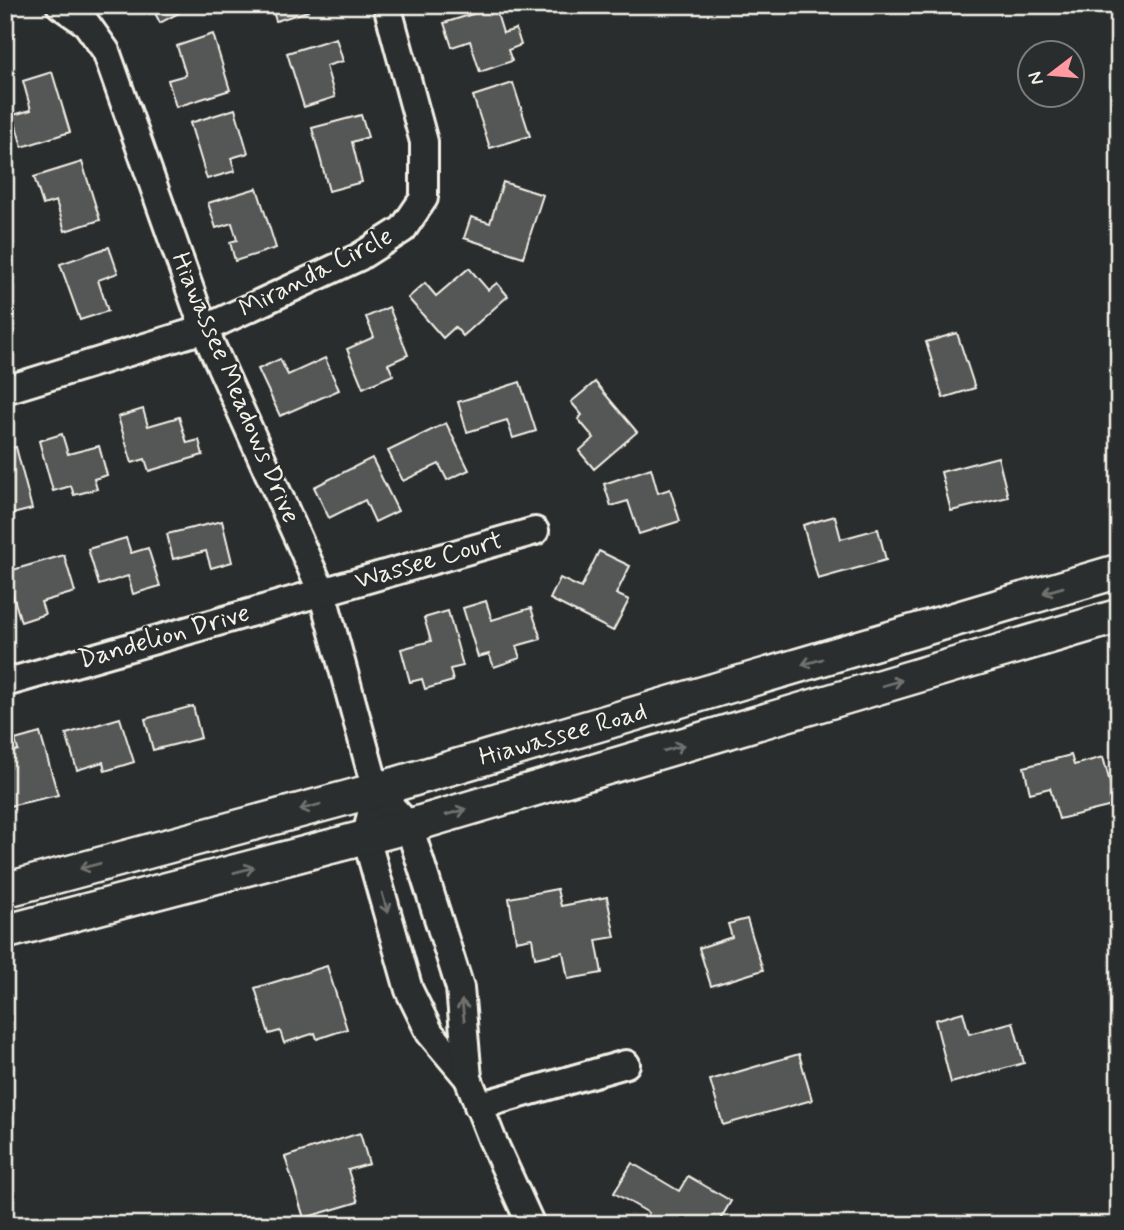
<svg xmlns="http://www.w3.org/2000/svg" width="1124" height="1230" font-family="Mynerve,sans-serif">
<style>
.building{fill:#555756;stroke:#f4f1e8;stroke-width:2}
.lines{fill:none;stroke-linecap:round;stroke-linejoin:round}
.minor-casing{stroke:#f4f1e8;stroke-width:32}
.tertiary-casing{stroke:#f4f1e8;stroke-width:38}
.minor{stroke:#2a2d2e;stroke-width:26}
.tertiary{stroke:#2a2d2e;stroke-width:33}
.oneway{stroke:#71726f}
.labels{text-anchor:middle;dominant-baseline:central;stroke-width:5;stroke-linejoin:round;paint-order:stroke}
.street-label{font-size:26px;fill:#f4f1e8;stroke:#2a2d2e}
</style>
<rect width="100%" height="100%" fill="#2a2d2e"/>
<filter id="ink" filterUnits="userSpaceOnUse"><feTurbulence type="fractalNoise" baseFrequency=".0143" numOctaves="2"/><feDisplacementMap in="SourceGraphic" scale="14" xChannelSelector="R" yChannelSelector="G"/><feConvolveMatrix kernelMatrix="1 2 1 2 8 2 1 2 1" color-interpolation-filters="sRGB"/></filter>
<g filter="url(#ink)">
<!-- building -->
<g class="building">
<path d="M151 5H192V6L160 23Z"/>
<path d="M271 5H306L308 11 276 21Z"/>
<path d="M495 7 503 33 516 29 521 45 508 50 512 61 480 72 470 41 452 47 444 23Z"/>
<path d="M213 34 230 90 176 107 168 80 186 75 177 46Z"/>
<path d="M336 38 343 61 326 66 335 97 304 107 287 53Z"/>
<path d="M52 72 70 132 22 147 13 115 31 110 23 81Z"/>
<path d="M513 83 530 136 490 148 473 96Z"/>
<path d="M235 109 248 153 231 158 235 171 207 179 190 123Z"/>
<path d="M361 115 368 137 352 142 362 182 329 191 312 128Z"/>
<path d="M82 162 100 220 65 231 56 201 43 205 34 177Z"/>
<path d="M503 182 543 195 523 257 464 238 471 217 490 223Z"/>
<path d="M257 188 276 248 235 261 230 242 237 240 232 223 216 228 208 203Z"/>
<path d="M109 247 118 273 98 280 108 311 80 320 60 264Z"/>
<path d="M469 268 488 290 497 283 508 296 463 336 455 327 443 338 408 298 425 283 436 296Z"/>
<path d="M389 307 408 355 388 364 393 375 363 388 347 349 374 337 366 317Z"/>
<path d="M5 313 13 337 5 339Z"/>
<path d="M957 333 975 388 943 398 926 342Z"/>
<path d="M325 358 339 390 280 416 258 369 280 359 288 375Z"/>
<path d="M520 382 536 431 513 438 507 420 467 432 458 402Z"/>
<path d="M595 382 637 432 594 469 579 451 594 438 578 419 582 415 571 402Z"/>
<path d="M143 409 148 426 179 417 187 443 199 440 203 455 149 471 145 459 132 463 118 417Z"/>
<path d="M446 423 469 470 447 480 439 464 403 481 388 451Z"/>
<path d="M62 434 68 454 99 446 107 475 94 479 97 489 74 495 71 486 53 491 39 441Z"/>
<path d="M16 447 32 509 5 516V449Z"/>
<path d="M998 457 1008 497 951 511 941 472Z"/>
<path d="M372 458 398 511 375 522 365 500 329 518 314 487Z"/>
<path d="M651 468 658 493 670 489 680 521 639 534 628 501 611 506 604 484Z"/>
<path d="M835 516 841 539 878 529 886 560 818 579 803 525Z"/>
<path d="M222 521 232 562 211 568 206 551 173 559 167 534Z"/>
<path d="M126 538 131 553 148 548 160 586 133 594 128 576 99 585 88 549Z"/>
<path d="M599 551 630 566 616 594 629 600 613 631 550 599 560 578 581 588Z"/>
<path d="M64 555 75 592 41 602 45 614 21 622 6 572Z"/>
<path d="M486 601 492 620 531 608 541 639 516 646 520 658 494 667 489 654 478 657 463 608Z"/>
<path d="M448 611 463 666 450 669 453 681 425 689 422 679 410 682 401 649 431 641 424 618Z"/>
<path d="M193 706 201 738 153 750 145 719Z"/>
<path d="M120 718 134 762 105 771 103 762 77 770 66 734Z"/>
<path d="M40 733 58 795 5 807V754L18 750 15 740Z"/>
<path d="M1071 755 1074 765 1103 757 1116 805 1059 819 1050 788 1030 793 1024 767Z"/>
<path d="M557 889 561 906 607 897 615 937 596 940 602 973 568 979 563 952 535 958 532 938 516 941 509 898Z"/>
<path d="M747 919 763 970 711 986 699 948 732 937 728 924Z"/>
<path d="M327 966 347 1029 317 1039 315 1033 284 1043 280 1031 269 1034 255 988Z"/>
<path d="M963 1012 969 1034 1013 1022 1024 1063 951 1083 935 1020Z"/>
<path d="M799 1054 812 1100 723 1125 710 1080Z"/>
<path d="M360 1133 369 1164 348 1170 358 1202 304 1218 285 1157Z"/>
<path d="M632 1163 679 1191 688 1176 731 1201 717 1225H642L649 1213 614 1193Z"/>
</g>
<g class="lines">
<!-- minor casing -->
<g class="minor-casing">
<g id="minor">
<path d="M60 5 86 23 106 51 204 329 322 592 376 790 366 838 409 990 430 1033 468 1078"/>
<path d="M5 390 204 329 359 257 403 229 424 198V142L387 5"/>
<path d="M5 683 535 531"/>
<path d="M376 790 409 826 460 988 468 1078 492 1139 531 1225"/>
<path d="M478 1106 626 1064"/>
</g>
</g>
<!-- tertiary casing -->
<g class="tertiary-casing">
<g id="tertiary">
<path d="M5 890 376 790 1119 571"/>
<path d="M5 932 409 826 1119 616"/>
</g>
</g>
<!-- minor -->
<use href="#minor" class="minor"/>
<!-- tertiary -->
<use href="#tertiary" class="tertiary"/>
</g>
<!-- one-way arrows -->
<defs><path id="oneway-shaft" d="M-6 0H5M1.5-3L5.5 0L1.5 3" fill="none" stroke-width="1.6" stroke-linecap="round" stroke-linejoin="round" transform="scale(1.75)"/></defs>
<g class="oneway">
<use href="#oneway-shaft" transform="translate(1053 590) rotate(164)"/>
<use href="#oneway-shaft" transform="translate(812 662) rotate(164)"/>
<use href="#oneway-shaft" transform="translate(892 683) rotate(-16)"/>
<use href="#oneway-shaft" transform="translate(674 748) rotate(-16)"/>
<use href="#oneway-shaft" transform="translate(310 807) rotate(165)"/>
<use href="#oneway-shaft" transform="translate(456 812) rotate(-16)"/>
<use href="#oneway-shaft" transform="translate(90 866) rotate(165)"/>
<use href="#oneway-shaft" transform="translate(244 870) rotate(-15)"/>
<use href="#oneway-shaft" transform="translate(385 903) rotate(74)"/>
<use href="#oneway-shaft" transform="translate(463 1010) rotate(-96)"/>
</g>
</g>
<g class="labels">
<!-- street labels -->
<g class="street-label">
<text transform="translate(316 273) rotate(-27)">Miranda Circle</text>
<text transform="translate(235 388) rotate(67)">Hiawassee Meadows Drive</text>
<text transform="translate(429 561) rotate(-16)">Wassee Court</text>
<text transform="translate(164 637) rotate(-16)">Dandelion Drive</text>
<text transform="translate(563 735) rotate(-16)">Hiawassee Road</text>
</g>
</g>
<!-- margin -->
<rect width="1124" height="1230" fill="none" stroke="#2a2d2e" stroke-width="28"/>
<rect x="14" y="14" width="1096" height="1202" fill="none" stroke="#f4f1e8" stroke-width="2.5" filter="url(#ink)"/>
<!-- north arrow -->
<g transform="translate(1051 74) rotate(254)"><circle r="33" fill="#2a2d2e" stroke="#7b7b78" stroke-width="2"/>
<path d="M0-5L12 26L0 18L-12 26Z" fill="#ff9aa2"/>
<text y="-10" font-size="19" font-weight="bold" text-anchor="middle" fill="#f4f1e8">N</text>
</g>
</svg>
